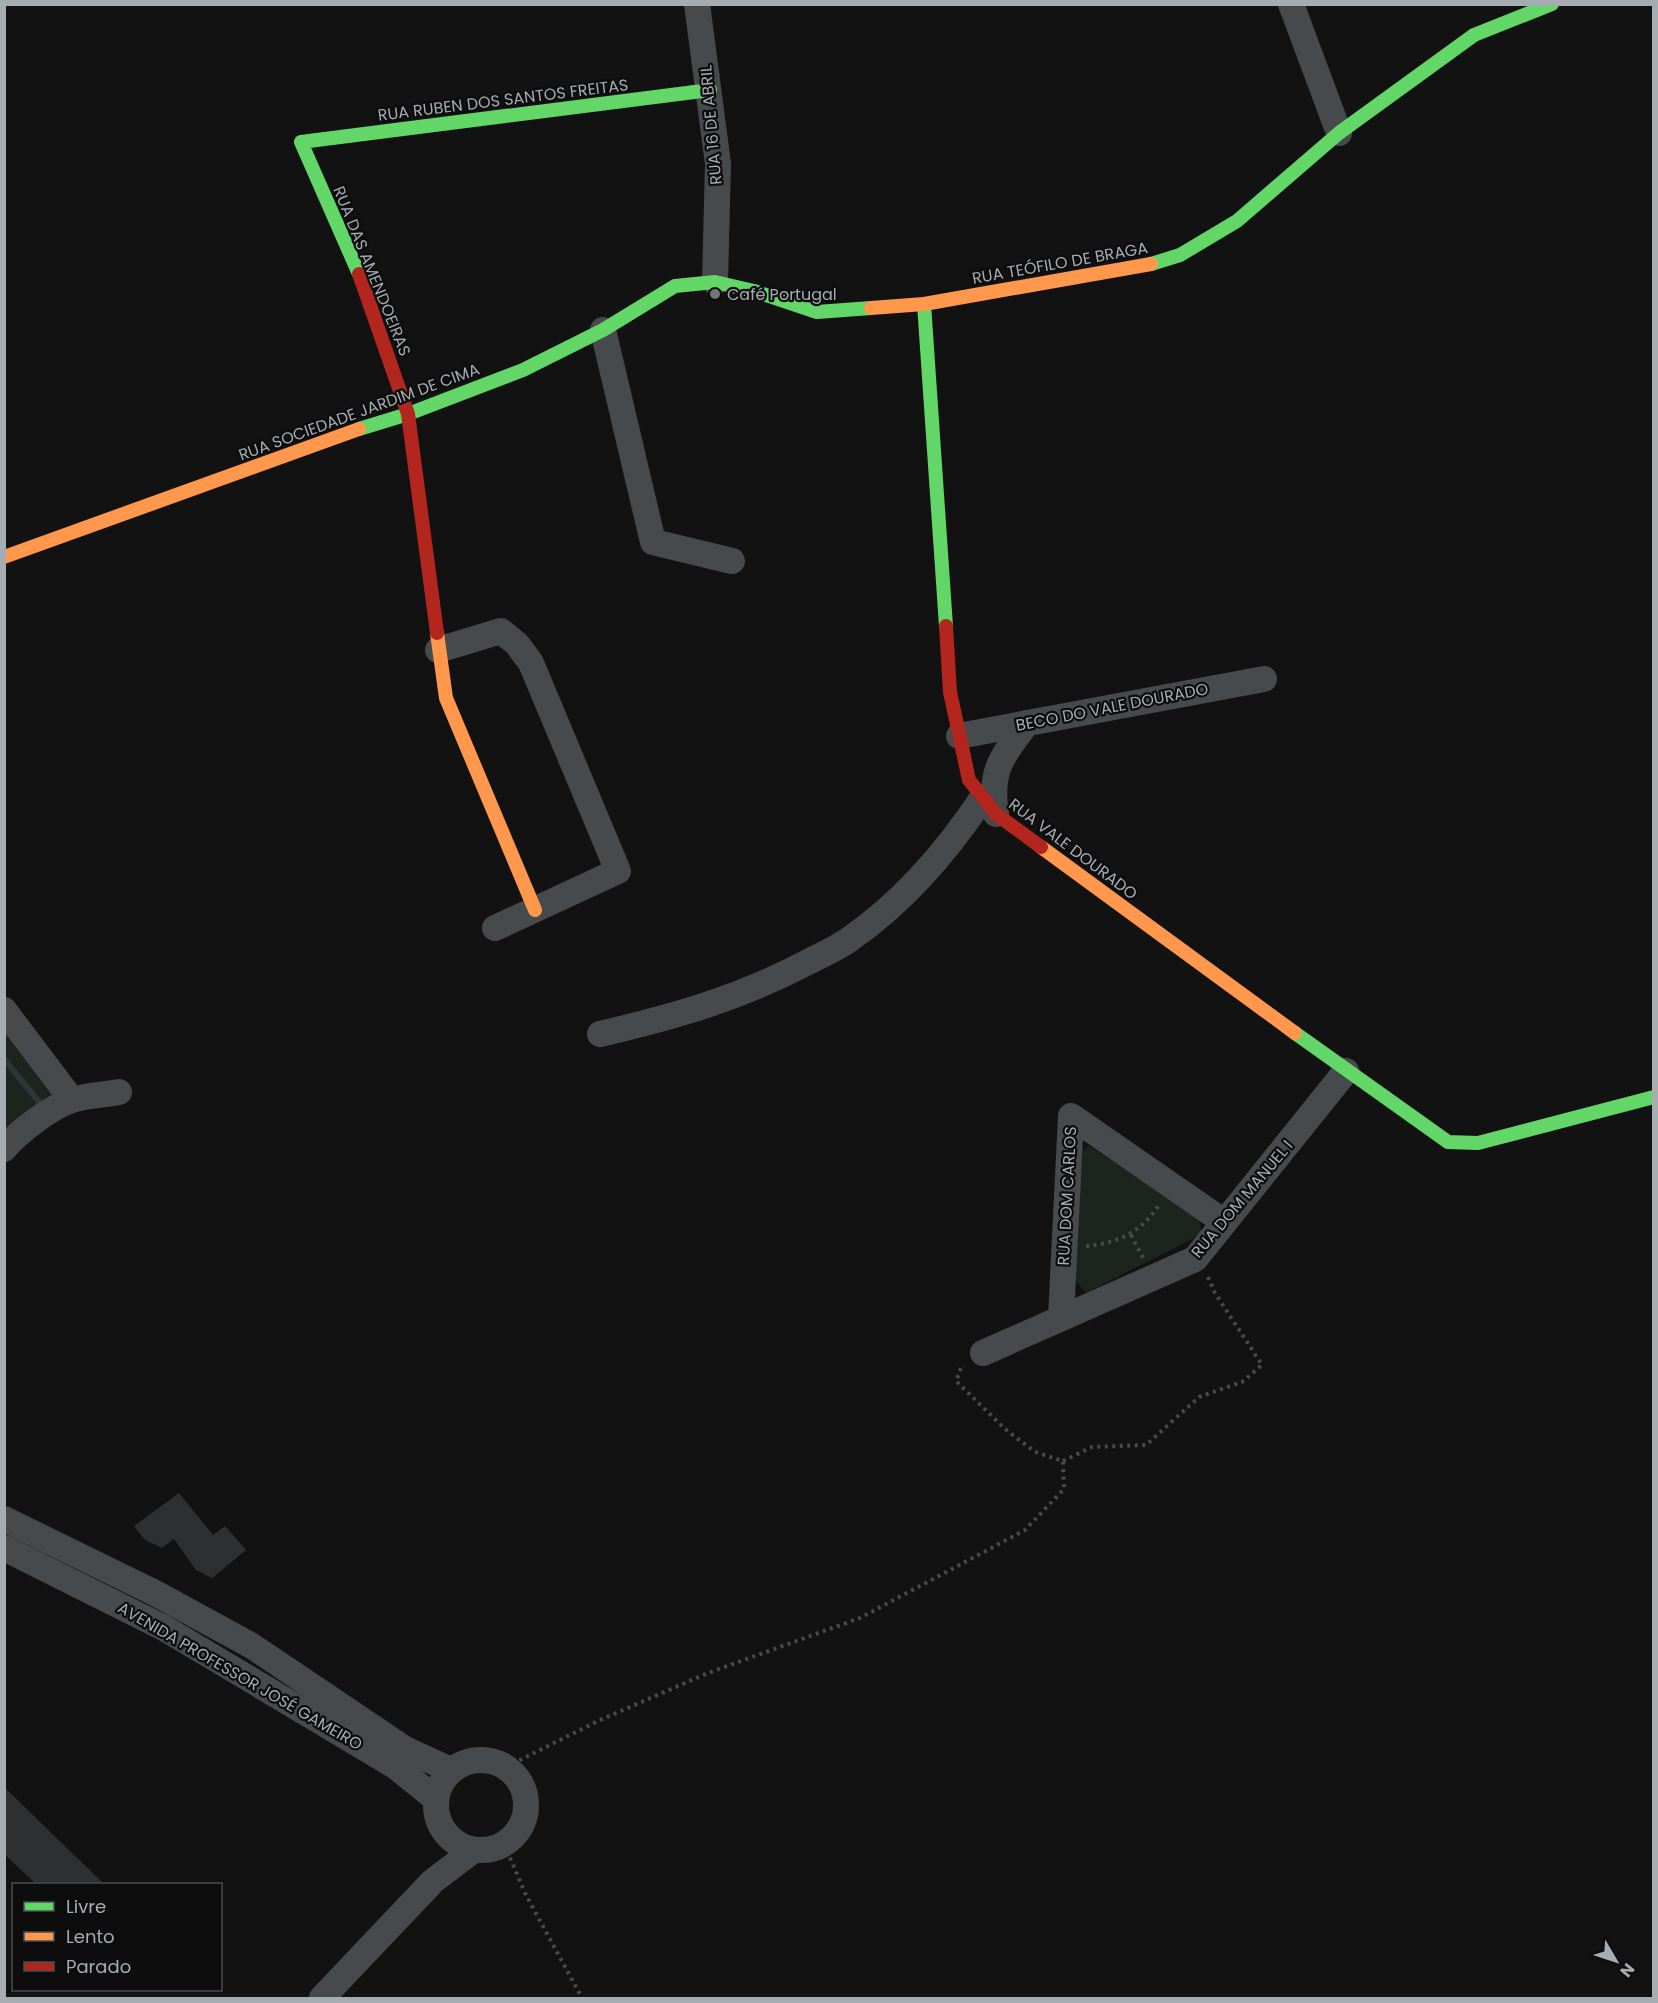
<svg xmlns="http://www.w3.org/2000/svg" width="1658" height="2003" font-family="Poppins,sans-serif">
<style>
.green{fill:#1d231d}
.lines{fill:none;stroke-linecap:round;stroke-linejoin:round}
.stream{stroke:#2c3638;stroke-width:6}
.building{fill:#2e2f30}
.path{stroke:#494a4c;stroke-width:4;stroke-dasharray:3 4.5;stroke-linecap:butt}
.street{stroke:#474a4c;stroke-width:26}
.fast{stroke:#63d668;stroke-width:14}
.slow{stroke:#ff974d;stroke-width:14}
.jam{stroke:#b3261e;stroke-width:14}
.poi-dot{fill:#72767a;stroke:#0d0d0e;stroke-width:2}
.labels{text-anchor:middle;dominant-baseline:central;stroke-width:4.5;stroke-linejoin:round;paint-order:stroke}
.street-label{font-size:16px;fill:#a5acb2;stroke:#0d0d0e}
.poi-label{font-size:16px;fill:#a5acb2;stroke:#0d0d0e;text-anchor:start}
</style>
<rect width="100%" height="100%" fill="#121213"/>
<!-- green -->
<g class="green">
<path d="M4 1010 72 1100 5 1133Z"/>
<path d="M1089 1146 1199 1216 1202 1234 1086 1293 1071 1275 1082 1151Z"/>
</g>
<g class="lines">
<!-- stream -->
<path class="stream" d="M4 1059 44 1108"/>
</g>
<!-- building -->
<g class="building">
<path d="M179 1493 213 1535 225 1526 246 1550 212 1578 196 1570 174 1539 162 1548 145 1540 134 1526Z"/>
<path d="M4 1787 104 1884H36L4 1854Z"/>
</g>
<g class="lines">
<!-- path -->
<g class="path">
<path d="M1131 1235 1143 1258"/>
<path d="M1086 1246C1119 1243 1141 1232 1159 1205"/>
<path d="M1063 1461 1092 1447 1146 1445 1199 1397 1242 1382 1262 1365 1215 1293 1207 1275"/>
<path d="M506 1767 598 1721 708 1673 860 1618 1025 1530 1064 1489 1063 1461 1035 1452 1005 1429 956 1381 961 1368 965 1366"/>
<path d="M504 1844 526 1895 582 1998"/>
</g>
<!-- street -->
<g class="street">
<path d="M697 4 718 164 715 282"/>
<path d="M1291 4 1339 133"/>
<path d="M603 330 653 542 732 561"/>
<path d="M438 650 501 631 517 644 531 663 618 871 495 928"/>
<path d="M959 736 1264 679"/>
<path d="M996 814C989 770 1002 757 1027 723"/>
<path d="M4 1010 72 1100"/>
<path d="M600 1034C677 1016 740 998 810 961 823 954 838 948 850 939 903 902 948 850 983 797"/>
<path d="M4 1149C18 1132 51 1107 72 1100 87 1095 104 1095 119 1092"/>
<path d="M1061 1318 1071 1116 1224 1222"/>
<path d="M983 1353 1195 1259 1346 1071"/>
<path d="M4 1519 155 1593 252 1646 405 1749 451 1770"/>
<path d="M4 1548 164 1628 395 1766 436 1799"/>
<circle cx="481" cy="1805" r="45"/>
<path d="M322 1998 433 1881 474 1850"/>
</g>
<!-- fast -->
<g class="fast">
<path d="M1151 264 1180 255 1237 221 1339 133 1474 35 1552 4"/>
<path d="M359 274 301 142 710 90"/>
<path d="M924 304 946 626"/>
<path d="M359 429 408 414 523 370 603 330 675 286 715 282 754 291 817 312 871 308"/>
<path d="M1295 1033 1448 1142 1478 1143 1654 1097"/>
</g>
<!-- slow -->
<g class="slow">
<path d="M871 308 924 304 1151 264"/>
<path d="M4 557 359 429"/>
<path d="M437 633 446 698 535 910"/>
<path d="M1041 847 1295 1033"/>
</g>
<!-- jam -->
<g class="jam">
<path d="M359 274 408 414 437 633"/>
<path d="M946 626 950 692 969 780 996 814 1041 847"/>
</g>
</g>
<!-- markers -->
<circle class="poi-dot" cx="715" cy="294" r="6"/>
<g class="labels">
<!-- street labels -->
<g class="street-label">
<text transform="translate(503 100) rotate(-7)">RUA RUBEN DOS SANTOS FREITAS</text>
<text transform="translate(711 125) rotate(-95)">RUA 16 DE ABRIL</text>
<text transform="translate(1060 263) rotate(-10)">RUA TEÓFILO DE BRAGA</text>
<text transform="translate(372 271) rotate(68)">RUA DAS AMENDOEIRAS</text>
<text transform="translate(359 412) rotate(-20)">RUA SOCIEDADE JARDIM DE CIMA</text>
<text transform="translate(1112 707) rotate(-11)">BECO DO VALE DOURADO</text>
<text transform="translate(1073 849) rotate(37)">RUA VALE DOURADO</text>
<text transform="translate(1067 1196) rotate(-87)">RUA DOM CARLOS</text>
<text transform="translate(1242 1199) rotate(-50)">RUA DOM MANUEL I</text>
<text transform="translate(240 1676) rotate(30)">AVENIDA PROFESSOR JOSÉ GAMEIRO</text>
</g>
<!-- poi labels -->
<g class="poi-label">
<text x="727" y="294">Café Portugal</text>
</g>
</g>
<!-- border -->
<rect width="1658" height="2003" fill="none" stroke="#a5acb2" stroke-width="12"/>
<!-- legend -->
<rect x="12" y="1883" width="210" height="108" fill="#0d0d0e" stroke="#4a4d50" stroke-width="1.5"/>
<rect x="24" y="1902" width="30" height="9" fill="#63d668" stroke="#4a4d50" stroke-width="1.5"/>
<text x="66" y="1913" font-size="18" fill="#a5acb2">Livre</text>
<rect x="24" y="1932" width="30" height="9" fill="#ff974d" stroke="#4a4d50" stroke-width="1.5"/>
<text x="66" y="1943" font-size="18" fill="#a5acb2">Lento</text>
<rect x="24" y="1962" width="30" height="9" fill="#b3261e" stroke="#4a4d50" stroke-width="1.5"/>
<text x="66" y="1973" font-size="18" fill="#a5acb2">Parado</text>
<!-- north arrow -->
<g transform="translate(1616 1961) rotate(129)" stroke="#0d0d0e" stroke-width="4.5" paint-order="stroke">
<path d="M0-4.5L10 22L0 15L-10 22Z" fill="#a5acb2"/>
<text y="-9" font-size="16" font-weight="bold" text-anchor="middle" fill="#a5acb2">N</text>
</g>
</svg>
